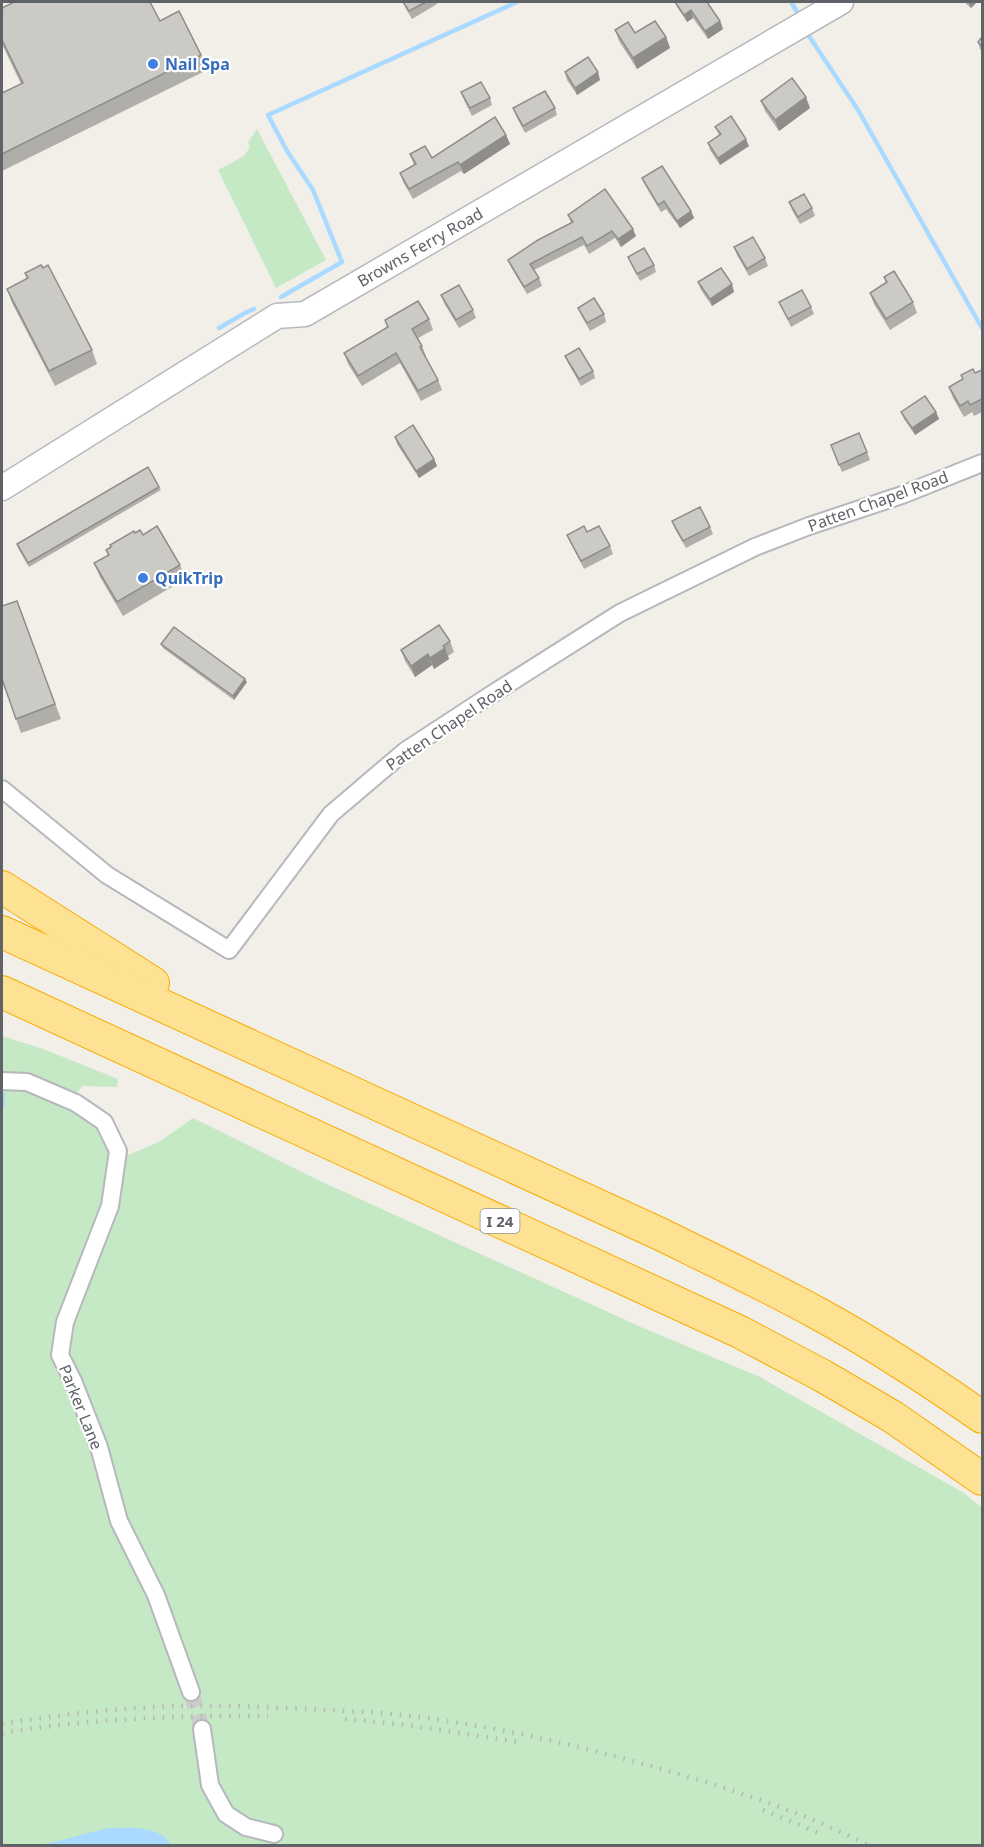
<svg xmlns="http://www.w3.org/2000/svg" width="984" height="1847" font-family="'Noto Sans',sans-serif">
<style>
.green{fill:#c5e8c5}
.water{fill:#aadaff}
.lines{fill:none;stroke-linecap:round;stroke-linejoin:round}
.stream{stroke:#aadaff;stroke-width:4.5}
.street-tunnel{stroke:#ccccc8;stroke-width:16;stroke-dasharray:16 8;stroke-linecap:butt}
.street-casing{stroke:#b5b8bc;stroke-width:20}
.secondary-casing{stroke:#b6babf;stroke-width:27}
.highway-casing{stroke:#f9ab00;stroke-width:34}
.street{stroke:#fff;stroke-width:16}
.secondary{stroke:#fff;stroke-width:24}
.highway{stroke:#fde293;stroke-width:32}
.rail{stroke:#b6b7b8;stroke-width:4.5;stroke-dasharray:1.5 8;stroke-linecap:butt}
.wall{fill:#afaea9}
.shaded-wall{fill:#8f8d8a}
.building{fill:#cccac5;stroke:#8f8d8a;stroke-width:1.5}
.shop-dot{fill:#3f7fe0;stroke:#fff;stroke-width:2}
.labels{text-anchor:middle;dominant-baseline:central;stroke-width:4.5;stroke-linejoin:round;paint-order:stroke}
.shield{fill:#fff;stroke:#8f9295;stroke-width:1.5}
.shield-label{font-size:15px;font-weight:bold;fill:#5f6368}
.shop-label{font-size:16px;font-weight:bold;fill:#366cbe;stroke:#fff;text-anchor:start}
.street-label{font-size:16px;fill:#5f6368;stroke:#fff}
</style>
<rect width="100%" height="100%" fill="#f1efe8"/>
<!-- green -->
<g class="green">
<path d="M257 129 326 260 276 288 218 170 244 156 250 147 248 142Z"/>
<path d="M2 1036 43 1049 118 1079 117 1087 82 1086 68 1107 94 1123 121 1158 159 1142 193 1118 318 1180 641 1327 760 1377 964 1493 982 1508V1845H2Z"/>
</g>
<!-- water -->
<path class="water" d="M108 1828C129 1828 159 1824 171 1845H43Z"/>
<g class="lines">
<!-- stream -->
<g class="stream">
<path d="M791 2 797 12"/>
<path d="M809 36 858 110 982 328"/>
<path d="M281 297 342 262 313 190 287 151 268 115 517 2"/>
<path d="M219 328 245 313 254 309"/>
<path d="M2 1107 3 1094"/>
</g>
<!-- street-tunnel -->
<path class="street-tunnel" d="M191 1692 202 1729"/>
<!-- street casing -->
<g class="street-casing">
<g id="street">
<path d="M2 789 107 875 229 950 331 814 405 751 489 696 620 613 755 547 809 526 902 495 982 463"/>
<path d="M2 1081 27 1082 76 1103 104 1122 118 1151 110 1206 65 1322 60 1355 73 1381 99 1447 119 1521 156 1595 191 1692"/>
<path d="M202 1729 210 1785 226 1814 246 1827 274 1834"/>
</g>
</g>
<!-- secondary casing -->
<g class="secondary-casing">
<path id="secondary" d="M2 488 277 316 305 314 841 2"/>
</g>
<!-- highway casing -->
<g class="highway-casing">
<g id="highway">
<path d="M2 887 153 983"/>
<path d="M2 932 658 1233C711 1259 764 1284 817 1313 874 1344 929 1380 982 1417"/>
<path d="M2 992 740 1332 823 1376 893 1417 982 1479"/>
</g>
</g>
<!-- street -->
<use href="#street" class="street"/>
<!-- secondary -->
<use href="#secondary" class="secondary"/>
<!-- highway -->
<use href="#highway" class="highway"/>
<!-- rail -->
<g class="rail">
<path d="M345 1719 408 1725 518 1742"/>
<path d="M2 1724C75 1712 152 1704 227 1706 253 1706 279 1708 305 1709 345 1711 386 1712 427 1718 505 1729 582 1746 657 1768 730 1788 802 1812 870 1846"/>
<path d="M2 1733C89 1719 179 1715 268 1716"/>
<path d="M763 1810 824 1835"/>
</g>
</g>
<!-- wall -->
<g class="wall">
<path d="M403 2H437V4L412 19 406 9Z"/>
<path d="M675 2 720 21 723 29 708 39 693 18 687 22 677 7Z"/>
<path d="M964 2H977L971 8Z"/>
<path d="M2 8 160 21 201 55 207 70 2 171V93L21 84 2 44Z"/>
<path d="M615 30 666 37 670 48 637 69 619 41Z"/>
<path d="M982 37V51L980 49 978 42Z"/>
<path d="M565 72 600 80 577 95 567 80Z"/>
<path d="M461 92 490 98 492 105 472 116 464 100Z"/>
<path d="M761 101 810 108 779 131 765 111Z"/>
<path d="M513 108H555L557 115 525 133 516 116Z"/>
<path d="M715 127 749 146 720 165 710 150 708 143 719 135Z"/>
<path d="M506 135 510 144 464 174 461 171 413 199 403 182 400 173 414 165 410 154 432 158Z"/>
<path d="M642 178 691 211 694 218 680 228 666 209 661 212 645 185Z"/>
<path d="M789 202 812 208 815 216 800 224 792 210Z"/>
<path d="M568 215 636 236 621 247 615 238 589 254 584 245 534 270 539 278 542 286 527 294 511 267 508 260 571 223Z"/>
<path d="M734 247 765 258 768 266 749 276 737 255Z"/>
<path d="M628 257 654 265 656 272 640 281 631 264Z"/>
<path d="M25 273 92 350 97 364 55 386 12 303 7 289 27 279Z"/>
<path d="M884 277 913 302 917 313 890 330 874 304 870 293 886 283Z"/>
<path d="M698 282 734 292 712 306 701 290Z"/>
<path d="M441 295 473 310 476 318 459 328 444 303Z"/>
<path d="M779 302 811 307 814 314 791 327Z"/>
<path d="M578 308 604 314 606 322 590 331 581 315Z"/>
<path d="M429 319 433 330 418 338 422 346 426 356H425L438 380 442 390 421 401 400 363 362 386 348 364 344 353 387 328 385 320Z"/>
<path d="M565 356 593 371 595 378 581 386 568 363Z"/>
<path d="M982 370V412L974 416 972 412 964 417 953 398 949 387 963 379 961 375 975 373Z"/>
<path d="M901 412H936L939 419 915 435 904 419Z"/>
<path d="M395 437 434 459 437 466 419 478 397 444Z"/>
<path d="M831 445 867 452 870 460 842 472Z"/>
<path d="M159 487 161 490 29 567 18 548 17 544Z"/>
<path d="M672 521 710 527 713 534 686 548 675 529Z"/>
<path d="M587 532 610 546 613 554 584 569 570 542 567 535Z"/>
<path d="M135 533 143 535 180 565 185 579 123 616 100 577 94 563 108 555 106 550Z"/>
<path d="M17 601 61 719 21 733 2 679Z"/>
<path d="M450 641 454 652 448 656 449 659 434 669 432 665 415 677 405 661 401 650Z"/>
<path d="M161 644 247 682 234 700 163 648Z"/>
</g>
<!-- shaded-wall -->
<g class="shaded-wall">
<path d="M968 2H977L971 8Z"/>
<path d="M691 10 693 18 687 22 684 15Z"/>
<path d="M720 21 723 29 708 39 705 31Z"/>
<path d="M666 37 670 48 637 69 633 58Z"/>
<path d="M598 72 600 80 577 95 575 88Z"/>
<path d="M806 97 810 108 779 131 775 120Z"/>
<path d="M506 135 510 144 464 174 460 165Z"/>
<path d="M746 139 749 146 720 165 718 158Z"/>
<path d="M691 211 694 218 680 228 677 221Z"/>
<path d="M633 229 636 236 621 247 618 239Z"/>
<path d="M732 284 734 292 712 306 710 299Z"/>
<path d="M936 412 939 419 915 435 912 428Z"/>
<path d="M434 459 437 466 419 478 416 471Z"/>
<path d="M445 648 449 659 434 669 430 658Z"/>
<path d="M428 654 432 665 415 677 411 666Z"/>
<path d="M245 679 247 682 234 700 233 696Z"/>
</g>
<!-- building -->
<g class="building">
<path d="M14 2H150L160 21 179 11 201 55 2 154V93L23 83 2 40V8Z"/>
<path d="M403 2H426L409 11Z"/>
<path d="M675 2H707L720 21 705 31 691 10 684 15Z"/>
<path d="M655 21 666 37 633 58 615 30 628 22 635 33Z"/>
<path d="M982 37V47L978 42Z"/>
<path d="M588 57 598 72 575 88 565 72Z"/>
<path d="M792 78 806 97 775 120 761 101Z"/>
<path d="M481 82 490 98 470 108 461 92Z"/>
<path d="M545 91 555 108 523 126 513 108Z"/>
<path d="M731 116 746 139 718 158 708 143 721 134 715 127Z"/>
<path d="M495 117 506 135 460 165 458 162 409 189 400 173 416 164 410 154 425 146 432 158Z"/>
<path d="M662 166 691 211 677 221 664 201 658 205 642 178Z"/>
<path d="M605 189 633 229 618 239 612 231 587 246 582 237 530 264 539 278 524 287 508 260 538 240 573 222 568 215Z"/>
<path d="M804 194 812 208 798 217 789 202Z"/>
<path d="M753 237 765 258 747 269 734 247Z"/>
<path d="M644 248 654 265 637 274 628 257Z"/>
<path d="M41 265 43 268 48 265 92 350 49 371 7 289 28 278 25 273Z"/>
<path d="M721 268 732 284 710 299 698 282Z"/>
<path d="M894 271 913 302 886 319 870 293 887 282 884 277Z"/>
<path d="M459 285 473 310 456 320 441 295Z"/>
<path d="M802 290 811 307 788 319 779 302Z"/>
<path d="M594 298 604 314 587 323 578 308Z"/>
<path d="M418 301 429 319 412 329 422 346 420 347 438 380 418 391 396 353 358 376 344 353 388 327 385 320Z"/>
<path d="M579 348 593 371 579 379 565 356Z"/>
<path d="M973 369 975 373 982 370V399L970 405 968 401 960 406 949 387 963 379 961 375Z"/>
<path d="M925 396 936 412 912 428 901 412Z"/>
<path d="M413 425 434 459 416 471 395 437Z"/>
<path d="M859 433 867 452 839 465 831 445Z"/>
<path d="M148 467 159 487 28 563 17 544Z"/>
<path d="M700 507 710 527 683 541 672 521Z"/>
<path d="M157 526 180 565 117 602 94 563 109 555 106 550 111 547 110 545 134 531 135 533 140 530 143 535Z"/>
<path d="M584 526 587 532 599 526 610 546 581 561 567 535Z"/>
<path d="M17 601 55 704 16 719 2 679V606Z"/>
<path d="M439 625 450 641 443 646 445 648 430 658 428 654 411 666 401 650Z"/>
<path d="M174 627 245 679 233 696 161 644Z"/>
</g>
<!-- markers -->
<g class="shop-dot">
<circle cx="153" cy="64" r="6"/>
<circle cx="143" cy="578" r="6"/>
</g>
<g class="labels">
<!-- shield labels -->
<rect class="shield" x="480.5" y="1209" width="39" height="24" rx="4.5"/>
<g class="shield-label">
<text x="500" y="1221">I 24</text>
</g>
<!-- shop labels -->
<g class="shop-label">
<text x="165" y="64">Nail Spa</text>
<text x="155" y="578">QuikTrip</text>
</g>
<!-- street labels -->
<g class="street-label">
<text transform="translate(420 247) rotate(-30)">Browns Ferry Road</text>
<text transform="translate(878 501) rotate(-20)">Patten Chapel Road</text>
<text transform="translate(449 725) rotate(-34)">Patten Chapel Road</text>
<text transform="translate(81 1407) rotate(68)">Parker Lane</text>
</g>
</g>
<!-- border -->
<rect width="984" height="1847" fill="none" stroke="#5f6368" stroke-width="6"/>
</svg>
